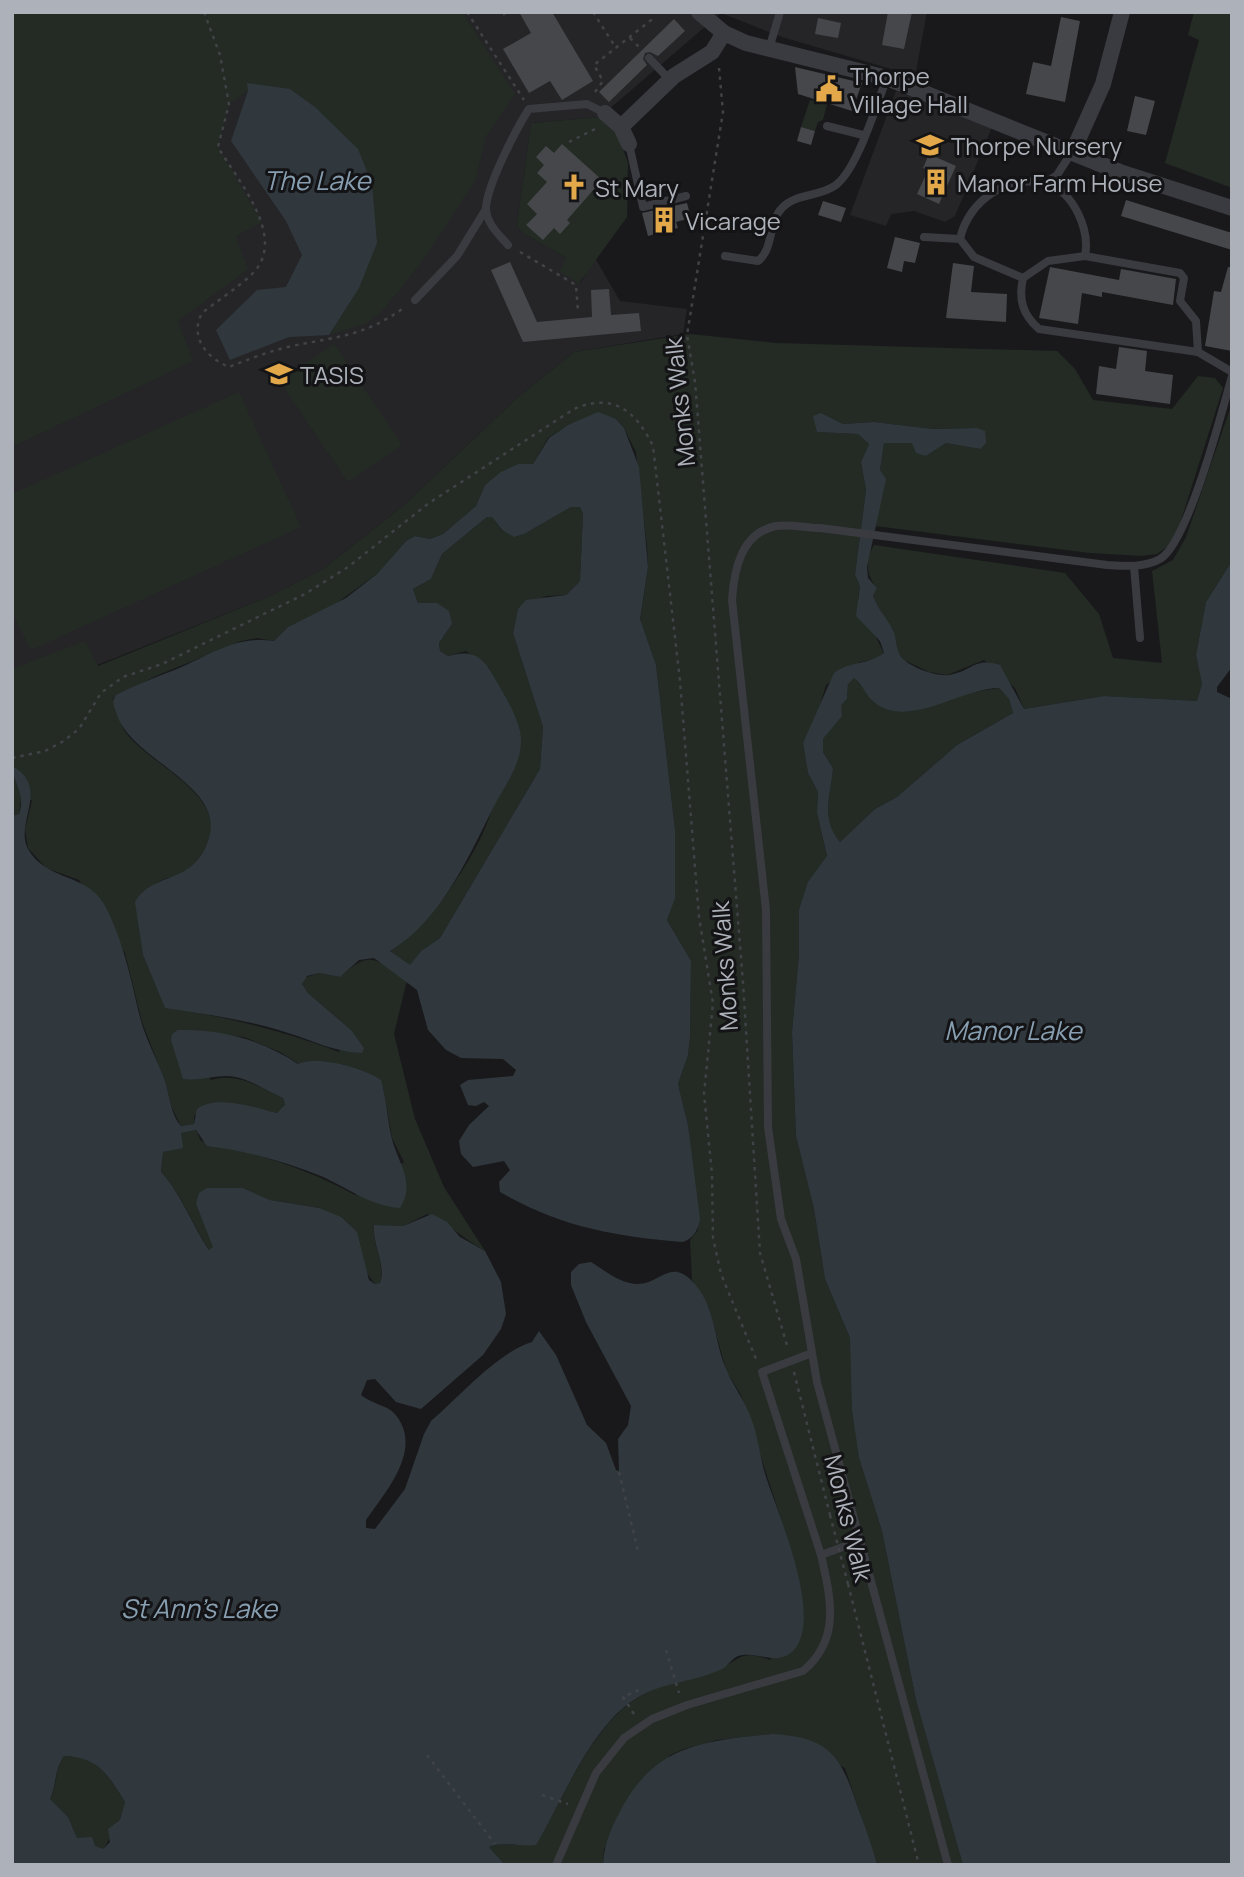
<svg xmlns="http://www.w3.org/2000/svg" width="1244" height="1877" font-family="Manrope,sans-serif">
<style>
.built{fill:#252528}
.green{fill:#232b24}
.water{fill:#30383e;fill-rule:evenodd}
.building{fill:#46474b}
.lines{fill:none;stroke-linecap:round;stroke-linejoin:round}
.path{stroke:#404246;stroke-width:2.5;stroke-dasharray:3.5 5;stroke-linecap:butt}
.lane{stroke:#3a3b40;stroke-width:8}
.street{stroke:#3a3b40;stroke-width:16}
.path-bridge{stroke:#404246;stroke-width:2.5;stroke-dasharray:3.5 5;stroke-linecap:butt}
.labels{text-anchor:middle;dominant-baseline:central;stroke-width:6;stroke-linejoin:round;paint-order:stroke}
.poi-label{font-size:24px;fill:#adb1b9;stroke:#141416;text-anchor:start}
.street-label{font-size:24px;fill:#adb1b9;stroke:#141416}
.water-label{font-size:26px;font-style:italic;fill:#879fb1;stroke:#141416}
</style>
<rect width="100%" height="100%" fill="#19191b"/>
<g class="built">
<path d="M12 12H927L915 76 782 37 721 13 600 117 531 123 517 224 520 231 566 258 580 283 595 258 620 301 687 309 683 334 574 352 518 397 403 506 323 569 268 597 12 699Z"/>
<path d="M896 91 992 127 955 216 945 222 914 211 891 214 886 226 850 215Z"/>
</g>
<g class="green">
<path d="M12 12H462L515 94 486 136 475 181 424 259 385 308 367 323 329 335 359 288 358 149 315 107 290 89 248 91 229 104 218 147 262 222 236 236 248 269 178 321 193 361 12 447Z"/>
<path d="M1194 12H1232V188L1165 163 1199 40 1188 35Z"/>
<path d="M810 100 827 104 823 120 818 122 815 131 801 127Z"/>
<path d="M600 117 618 135 628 163 627 217 579 283 560 272 566 258 520 231 517 224 531 123Z"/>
<path d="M690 334 776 343 1057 351 1075 369 1093 400 1172 409 1198 376 1215 378 1223 388 1178 530 1171 544 1157 554 1141 556 1090 553 875 526 885 479 880 470 884 443H913L926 456 946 443 980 449 977 428 933 429 874 422 843 424 821 413 817 432 858 434 869 444 861 462 866 490 855 575 860 586 858 598 884 654 877 659 860 662 826 685 817 715 803 743 808 773 818 792 817 813 827 857 799 910V954L792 1032 796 1136 814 1209 825 1279 850 1338 859 1458 882 1531 916 1700 963 1865H877L845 1768 772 1734 717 1740 684 1749 670 1755 604 1849 603 1865H505L489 1847C500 1841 522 1847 536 1844 564 1799 590 1728 636 1699 658 1685 687 1679 712 1672 738 1664 737 1647 770 1660L804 1614 787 1538 741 1395 726 1370 709 1308 692 1280 690 1240 698 1230 688 1125 678 1084 688 1055 690 1037 691 961 667 920 675 899V830L656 665 640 620 648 567 647 547 636 452 624 428 616 419 568 425 548 438 533 464H518L485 485 476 506 443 534 430 539 415 536 406 541 377 574 335 604 288 627 274 641 257 638 241 641 156 676 113 698C118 714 120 729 133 741 169 776 250 809 190 870 182 878 169 876 160 881 151 886 143 896 136 902L143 955 165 1007C225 1017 282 1030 339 1052L351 1030 308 993 302 984 304 978 319 973 340 977C371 949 375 959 407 980L394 1034 415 1119 444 1187 485 1251C464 1239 449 1223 427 1214L403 1226 374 1225C372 1245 386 1265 380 1283L375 1284 319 1208 270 1200 243 1188 196 1204 214 1247 210 1251C192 1225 183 1195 161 1173L163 1152 171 1148 181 1133 196 1130 201 1141C256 1153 306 1168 355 1195L404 1162 392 1138 383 1087 299 1064 280 1052 244 1037 178 1030 211 1080C238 1072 259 1087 283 1098L285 1106 277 1113 242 1105 194 1116V1124L181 1126 171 1106 166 1084 142 1022 125 953 79 880 46 868 28 848 25 829 32 801 22 793 19 814 12 816V669L85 641 98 666 268 597 323 569 403 506 518 397 574 352Z"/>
<path d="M334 344 402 445 348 482 280 381Z"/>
<path d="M239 392 301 527 31 650 12 612V494Z"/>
<path d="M1232 403V561L1206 602 1196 655 1202 684 1197 701 1104 696 1024 709 1015 688 984 660 947 675 929 672 904 660 898 653 893 629 879 613 873 596 877 588C866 575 865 560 874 545L1065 573 1099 614 1113 658 1162 663 1152 571 1173 560 1186 537Z"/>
<path d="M571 507H580L583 514 580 581 566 595 546 596 518 609 513 633 543 727 540 769 440 938 421 951 410 966 390 951C425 931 466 870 483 833 498 798 506 760 517 723L489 668 466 651 448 656 440 651 439 643 452 624 437 603H418L413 589 431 579 442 554 487 517H492L502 531 526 533Z"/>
<path d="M854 677 874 702 936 705 961 694 999 688 1009 699 1013 713 957 745 897 797 875 809 840 842C820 818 831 795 833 768L823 752V739L841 716 840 705 847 699 848 683Z"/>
<path d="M64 1756C101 1758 106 1774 125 1802L120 1821 103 1850 77 1838 68 1817 50 1799C58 1784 54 1770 64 1756Z"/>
</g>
<g class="water">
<path d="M247 83 290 89 315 107 358 149 372 184 377 243 359 288 329 335 289 337 230 360 216 330 257 290 286 287 302 255 286 221 231 141 248 91Z"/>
<path d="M598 412 616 419 624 428 639 467 648 567 640 619 656 665 675 830V899L667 920 691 961 690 1037 688 1055 678 1084 688 1125 700 1219C698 1230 694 1238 683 1242 613 1236 561 1227 500 1192L499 1182 510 1170 504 1161 473 1167 461 1154 459 1141 469 1125 489 1106 484 1102 476 1106 468 1105 460 1085 468 1080 513 1076 516 1070 503 1059 461 1058 446 1050 428 1030 417 990 374 958 359 960 340 977 319 973 307 976 302 984 308 993 351 1030 364 1048 362 1053C334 1052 314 1041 288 1033 248 1020 206 1014 165 1008L143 955 135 902C154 870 195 886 209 838 225 785 133 761 117 715 114 706 111 702 116 695 136 685 156 677 177 669 210 655 237 635 274 641L288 627 346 598 377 574 406 541 415 536 430 539 443 534 476 506 485 485 501 472 518 464H533L549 438 568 425ZM571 507H580L583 514 580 581 566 595 526 600 518 609 513 633 543 727 540 769 440 938 421 951 410 965 390 951C440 921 467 860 492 810 503 788 521 766 521 741 521 720 504 695 494 677 483 656 472 649 448 656L440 651 439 643 452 624 449 611 437 603H418L413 589 431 579 442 554 487 517H492L502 530 514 537 526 533Z"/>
<path d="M821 413 843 424 874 422 933 429 977 428 985 431 986 443 980 449 946 443 926 456 916 453 912 443H884L880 470 886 479 867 567 868 578 877 588 873 596C878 609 885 616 892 628 897 636 895 647 900 655 906 666 936 677 949 675 974 671 973 657 1000 665L1024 709 1104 696 1197 701 1202 684 1196 655 1206 602 1232 561V667L1217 687V692L1232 699V1865H963L916 1700 882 1531 859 1458 852 1409 850 1338 825 1279 814 1209 796 1136 792 1032 799 954V910L808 882 827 856 817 813 818 792 808 773 803 743 834 673C849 661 869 665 884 653L880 641 856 616 860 586 855 575 866 490 861 462 869 444 858 434 817 432 813 416ZM854 678C863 685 866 696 874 702 908 730 961 688 999 688L1009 699 1013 713 957 745 897 797 875 809 840 842C820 818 831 795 833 768L823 752V739L842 716 841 705 847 699 848 684Z"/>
<path d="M12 766C51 787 14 823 28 849 46 881 86 873 104 904 124 941 131 981 141 1021 147 1042 158 1061 165 1081 170 1096 170 1114 181 1126L194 1124 197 1109C218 1094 255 1108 277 1113L285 1105 283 1098C266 1091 246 1076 227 1076 212 1076 199 1081 183 1079L171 1040 172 1034 178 1030C222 1029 262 1040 298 1064 316 1055 364 1068 381 1080 386 1097 387 1116 391 1135 396 1161 417 1181 400 1208 370 1206 348 1188 321 1176 284 1161 247 1151 207 1146L196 1130 181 1133 183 1148 163 1152 161 1172C182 1195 192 1225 209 1250L213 1247 196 1204 199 1193 207 1188H243L270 1200 319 1208 341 1217 357 1232 369 1280 375 1284 380 1283C387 1267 372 1244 374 1225L403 1226 432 1214 447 1222 460 1237 485 1251 501 1282 506 1314 501 1329 483 1355 421 1409 396 1402 375 1379 367 1380 361 1395C372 1404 386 1405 394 1413 425 1448 386 1491 366 1520V1528L375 1529 405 1489 424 1434 431 1421C459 1397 498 1352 532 1342L539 1331 556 1355 587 1425 606 1443 616 1470 619 1471 618 1439 628 1425 631 1406 586 1322 571 1285V1272L579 1264 591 1262C604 1270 620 1284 638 1284 658 1284 670 1260 690 1279 717 1304 713 1341 727 1371 734 1387 745 1401 751 1418 758 1436 760 1456 765 1474 777 1512 825 1618 793 1651 776 1667 757 1650 738 1656 731 1659 728 1666 722 1669 695 1682 663 1682 637 1698 591 1725 563 1800 536 1845 522 1847 500 1841 489 1847L505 1865H12V816L19 814C26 794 14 785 12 766ZM64 1756C100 1758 107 1774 125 1802L120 1820 108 1829 110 1842 103 1849 95 1846 92 1837 77 1838 68 1817 50 1799C57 1784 54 1770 64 1756Z"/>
<path d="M772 1734C830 1737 841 1756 858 1808 865 1827 872 1845 877 1865H603C604 1842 613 1824 624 1804 659 1743 708 1741 772 1734Z"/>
</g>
<g class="building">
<path d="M519 12H552L593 81 562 100 550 81 529 93 503 49 531 33Z"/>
<path d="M888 12H912L904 49 882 45Z"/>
<path d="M1061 17 1080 21 1065 102 1026 94 1033 62 1051 66Z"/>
<path d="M818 18 841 23 838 38 815 34Z"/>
<path d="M674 19 685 31 658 56 650 52 645 53 643 59 647 65 609 102 599 92Z"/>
<path d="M795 67 862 83 852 111 798 94Z"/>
<path d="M1135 96 1155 101 1146 135 1127 131Z"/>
<path d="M801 127 815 131 811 145 797 141Z"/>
<path d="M562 144 602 180 567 220 570 223 560 234 554 228 543 240 526 225 537 214 527 204 547 182 537 173 544 165 536 157 546 146 554 153Z"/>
<path d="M929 154 956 166 939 204 917 194 928 170 923 168Z"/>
<path d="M1126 200 1232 233V250L1121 216Z"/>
<path d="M823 201 846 208 841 222 818 215Z"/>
<path d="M687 203 691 218 676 222 678 228 648 236 642 213Z"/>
<path d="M895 237 920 243 915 263 904 261 902 272 887 268Z"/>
<path d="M510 262 537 322 592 317 591 290 609 289 611 315 639 313 641 331 523 342 491 270Z"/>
<path d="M953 263 974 266 971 292 1007 294 1006 322 946 318Z"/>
<path d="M1050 267 1119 280 1121 269 1176 279 1173 305 1102 292V297L1082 293 1078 324 1039 318Z"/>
<path d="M1228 267H1232V351L1205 346 1214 291 1221 292Z"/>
<path d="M1119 347 1147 351 1145 371 1173 375 1170 404 1096 394 1099 366 1116 369Z"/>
</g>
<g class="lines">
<g class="path">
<path d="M204 12 220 55 229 104 218 147C237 180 288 237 253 273 238 288 218 300 202 313 189 337 207 358 229 367 249 359 270 351 292 346 339 336 363 337 405 307"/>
<path d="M467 12 524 100"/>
<path d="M503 12 507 19"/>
<path d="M593 12 616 48"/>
<path d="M630 38 640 48"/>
<path d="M719 68 723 112 687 335 695 382 743 983 760 1253 788 1349"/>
<path d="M595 92 603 81 594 65 655 17"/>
<path d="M569 142 597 128"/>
<path d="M520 252 576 285 578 312"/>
<path d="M12 758 45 751 62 742 79 729 101 693 123 677 162 664 305 594 348 567 429 503 574 409C613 392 636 411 653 446L680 681 699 917 713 1003 704 1094 712 1174 713 1238 721 1274 756 1359"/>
<path d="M794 1372 830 1515"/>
<path d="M619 1472 638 1551"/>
<path d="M848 1584 919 1865"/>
<path d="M666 1650 679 1693"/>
<path d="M634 1714 623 1697 639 1690"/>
<path d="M427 1755 495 1844"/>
<path d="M542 1795 568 1804"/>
</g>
<g class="lane">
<path d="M769 49 780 12"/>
<path d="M649 58 670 80"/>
<path d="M827 126 863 135"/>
<path d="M629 144 643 207 686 196"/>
<path d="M1045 183 1057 175 1072 152"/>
<path d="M924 237 960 239 974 257 1023 278C1018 300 1023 315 1039 329L1198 352 1232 372"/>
<path d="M960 239C968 201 1008 173 1047 184 1074 192 1090 230 1085 256L1180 273 1184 278 1180 301 1196 321 1198 352"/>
<path d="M508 245C499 235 486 223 486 208 487 185 516 129 529 109L587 104 605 113"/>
<path d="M725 256 758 261C774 249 768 222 782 208 796 193 820 197 836 185 858 168 876 105 887 78"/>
<path d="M1023 278 1048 261 1085 256"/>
<path d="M415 300 457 256 486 209"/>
<path d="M1134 566 1140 638"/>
<path d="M821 1555 851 1544"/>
<path d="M556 1865 596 1773 624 1738 652 1719 687 1705 803 1671C841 1639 831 1599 821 1555L762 1372 812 1353"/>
<path d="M948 1865 817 1382 796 1259 781 1219 768 1127 766 910 732 600C734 570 741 533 776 526 789 524 807 528 820 528L1107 565C1124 566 1144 568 1160 559 1188 543 1222 411 1232 376"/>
</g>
<g class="street">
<path d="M699 12 724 33 746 43 887 78 1120 172 1232 208"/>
<path d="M605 113 621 127 629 144"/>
<path d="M621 127 674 76 712 52 724 33"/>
<path d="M1073 151 1103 84 1122 12"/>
</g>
<path class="path-bridge" d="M830 1515 848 1584"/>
</g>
<defs>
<g id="civic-bare" transform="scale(2.1)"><path d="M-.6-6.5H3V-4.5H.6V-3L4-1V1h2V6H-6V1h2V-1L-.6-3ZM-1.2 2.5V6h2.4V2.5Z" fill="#e2a84a" stroke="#141416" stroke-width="2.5" paint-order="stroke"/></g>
<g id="school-bare" transform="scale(2.1)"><path d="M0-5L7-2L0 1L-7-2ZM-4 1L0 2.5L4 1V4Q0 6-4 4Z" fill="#e2a84a" stroke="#141416" stroke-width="2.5" paint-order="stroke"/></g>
<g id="building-bare" transform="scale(2.1)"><path d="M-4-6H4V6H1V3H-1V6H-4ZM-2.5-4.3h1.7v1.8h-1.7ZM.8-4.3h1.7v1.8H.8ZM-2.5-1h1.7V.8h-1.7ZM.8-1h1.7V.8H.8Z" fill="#e2a84a" stroke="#141416" stroke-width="2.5" paint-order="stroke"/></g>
<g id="church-bare" transform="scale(2.1)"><path d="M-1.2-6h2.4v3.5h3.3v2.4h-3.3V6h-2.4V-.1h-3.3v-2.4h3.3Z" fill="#e2a84a" stroke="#141416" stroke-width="2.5" paint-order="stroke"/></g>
</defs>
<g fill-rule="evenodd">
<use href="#civic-bare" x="829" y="89"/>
<use href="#school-bare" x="930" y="145"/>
<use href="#building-bare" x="936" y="182"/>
<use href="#church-bare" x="574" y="187"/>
<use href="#building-bare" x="664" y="220"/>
<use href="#school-bare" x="279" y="374"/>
</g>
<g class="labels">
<g class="poi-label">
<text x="850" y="75">Thorpe<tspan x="850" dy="28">Village Hall</tspan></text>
<text x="951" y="145">Thorpe Nursery</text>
<text x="957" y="182">Manor Farm House</text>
<text x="595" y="187">St Mary</text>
<text x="685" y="220">Vicarage</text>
<text x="300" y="374">TASIS</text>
</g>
<g class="street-label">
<text transform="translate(679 402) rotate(-96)">Monks Walk</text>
<text transform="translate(724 966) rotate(-94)">Monks Walk</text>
<text transform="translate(849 1518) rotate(76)">Monks Walk</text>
</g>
<g class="water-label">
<text x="317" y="180">The Lake</text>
<text x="1013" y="1030">Manor Lake</text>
<text x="199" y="1608">St Ann's Lake</text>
</g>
</g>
<rect width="1244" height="1877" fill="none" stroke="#adb1b9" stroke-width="28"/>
</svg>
